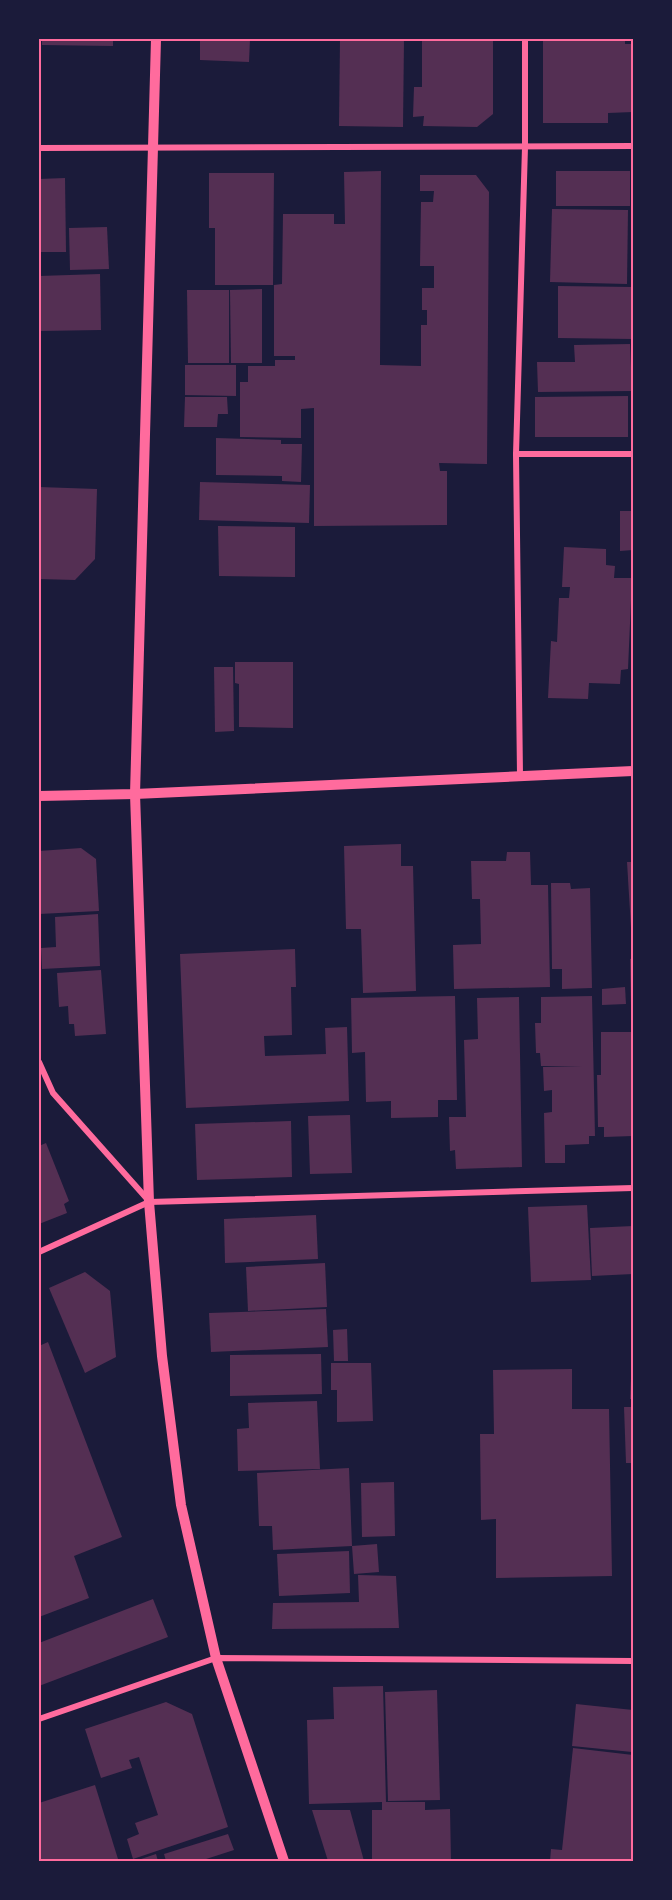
<svg xmlns="http://www.w3.org/2000/svg" width="672" height="1900" font-family="'Titillium Web',sans-serif">
<style>
.building{fill:#542f53}
.lines{fill:none;stroke-linecap:round;stroke-linejoin:round}
.minor{stroke:#ff6b9d;stroke-width:6}
.tertiary{stroke:#ff6b9d;stroke-width:10}
.neatline{fill:none;stroke:#ff6b9d;stroke-width:2}
</style>
<rect width="100%" height="100%" fill="#1b1b3a"/>
<g class="building">
<path d="M42 39H113V46L42 45Z"/>
<path d="M200 39H250L249 62 200 60Z"/>
<path d="M340 39H404L403 127 339 126Z"/>
<path d="M422 39H493V114L477 127 423 126 424 116 413 117 414 87H422Z"/>
<path d="M543 39H625V44H633V112L608 113V123H543Z"/>
<path d="M381 171 380 365 421 366V325H427V310H422V288H434V266H420L421 202H433L434 191H420V175H476L489 192 487 464 439 463 440 471H447V525L314 526V408L301 409V438L240 437V382H248V366H275V360H295V356H274V285L282 284 283 214H334V224H345L344 172Z"/>
<rect x="556" y="171" width="74" height="35"/>
<path d="M209 173H274L273 285H215V228H209Z"/>
<path d="M65 178 66 252H39V179Z"/>
<path d="M552 209 628 210 627 284 550 282Z"/>
<path d="M107 227 109 269 70 270 69 228Z"/>
<path d="M100 274 101 330 39 331V276Z"/>
<path d="M558 286 633 287 632 339 558 338Z"/>
<path d="M262 289V363H231L230 290Z"/>
<path d="M187 290H229V363H188Z"/>
<path d="M630 344 632 391 538 392 537 362H575L574 345Z"/>
<path d="M185 365H236V396L185 395Z"/>
<path d="M628 396V437H535V397Z"/>
<path d="M185 397H227L228 414H218L217 427H184Z"/>
<path d="M216 438 281 440V444H302L301 482 282 481V476L216 475Z"/>
<path d="M200 482 310 485 309 523 199 520Z"/>
<path d="M39 487 97 489 95 559 75 580 39 579Z"/>
<path d="M620 511H633V550L620 551Z"/>
<path d="M218 526 295 527V577L219 576Z"/>
<path d="M564 547 606 549V565L615 566 614 578H632L628 669 621 670 620 684 589 683 588 699 548 698 551 641 557 642 559 598H569L570 587H562Z"/>
<path d="M235 662H293V728L239 727V684L235 683Z"/>
<path d="M214 667H233L234 731 215 732Z"/>
<path d="M401 844V866H413L416 991 363 993 361 929H346L344 846Z"/>
<path d="M81 848 96 859 99 911 39 914V851Z"/>
<path d="M507 852H530L531 885H548L550 987 454 989 453 945 481 944 480 899H472L471 861H506Z"/>
<path d="M627 862H633V928H631Z"/>
<path d="M551 883H570L571 889 590 888 592 988 562 989V969H552Z"/>
<path d="M98 914 100 966 42 969 41 948 56 947 55 917Z"/>
<path d="M295 949 296 987H291L292 1035 264 1036 265 1056 326 1054 325 1028 347 1027 349 1101 186 1108 180 954Z"/>
<path d="M633 958V1006H631L630 959Z"/>
<path d="M101 970 106 1034 75 1036 74 1024H69L68 1006 59 1007 57 973Z"/>
<path d="M625 987 626 1004 602 1005V989Z"/>
<path d="M455 996 457 1100H438V1117L391 1118V1101L366 1102 365 1052 352 1053 351 998Z"/>
<path d="M592 996 595 1136H589V1144L565 1145V1163H545L544 1113 552 1112V1090L544 1091 543 1067 582 1066H541L540 1053H536L535 1023H541V997Z"/>
<path d="M519 997 522 1167 456 1169 455 1150 450 1151 449 1117H466L464 1040 478 1039 477 998Z"/>
<path d="M601 1032H633V1136L604 1137V1127H598L597 1075H601Z"/>
<path d="M350 1115 352 1173 310 1174 308 1116Z"/>
<path d="M291 1121 292 1177 197 1180 195 1124Z"/>
<path d="M46 1143 69 1201 64 1204 67 1213 39 1224V1146Z"/>
<path d="M587 1205 591 1280 531 1282 528 1207Z"/>
<path d="M316 1215 318 1259 225 1263 224 1219Z"/>
<path d="M633 1226V1274L592 1276 590 1228Z"/>
<path d="M325 1263 327 1307 248 1311 246 1267Z"/>
<path d="M85 1272 110 1291 116 1357 85 1373 49 1288Z"/>
<path d="M326 1309 328 1347 211 1352 209 1313Z"/>
<path d="M347 1329 348 1361H334L333 1330Z"/>
<path d="M48 1342 122 1537 74 1556 89 1598 39 1617V1346Z"/>
<path d="M321 1354 322 1394 230 1396V1355Z"/>
<path d="M331 1363H371L373 1421 337 1422V1390H331Z"/>
<path d="M572 1369V1409H609L612 1576 496 1578V1519L481 1520 480 1434H494L493 1370Z"/>
<path d="M631 1378H633V1399H630Z"/>
<path d="M317 1401 320 1469 238 1471 237 1429 249 1428 248 1403Z"/>
<path d="M624 1407H633V1463H626Z"/>
<path d="M349 1468 352 1546 377 1544 379 1572 354 1574 352 1546 273 1550 272 1526H259L257 1473Z"/>
<path d="M394 1482 395 1536 362 1537 361 1483Z"/>
<path d="M349 1551 350 1593 279 1596 277 1554Z"/>
<path d="M358 1575 396 1576 399 1628 272 1629 273 1603 359 1602Z"/>
<path d="M153 1599 168 1637 39 1686V1643Z"/>
<path d="M383 1686 386 1802H425V1810L450 1809 451 1861H372V1810H382V1802L309 1804 307 1720 334 1719 333 1687Z"/>
<path d="M437 1690 440 1800 388 1801 385 1692Z"/>
<path d="M166 1702 192 1714 228 1827 133 1859 127 1839 139 1834 135 1823 158 1815 139 1757 129 1760 132 1768 101 1778 85 1729Z"/>
<path d="M576 1704 633 1710 632 1752 572 1746Z"/>
<path d="M573 1748 633 1755V1861H550L551 1849 562 1850Z"/>
<path d="M95 1785 118 1859 39 1861V1803Z"/>
<path d="M312 1810H350L364 1861H328Z"/>
<path d="M228 1834 234 1850 200 1861H166L164 1854Z"/>
<path d="M156 1854 158 1861H135Z"/>
</g>
<g class="lines">
<g class="minor">
<path d="M39 148 633 146"/>
<path d="M516 454H633"/>
<path d="M520 775 516 454 525 147V39"/>
<path d="M39 1062 53 1093 149 1201"/>
<path d="M39 1252 149 1202 633 1188"/>
<path d="M39 1719 216 1658 633 1661"/>
</g>
<g class="tertiary">
<path d="M156 39 135 794 149 1202 162 1356 181 1505 216 1658 284 1861"/>
<path d="M39 796 135 794 633 771"/>
</g>
</g>
<rect width="672" height="1900" fill="none" stroke="#1b1b3a" stroke-width="81"/>
<rect x="40" y="40" width="592" height="1820" class="neatline"/>
</svg>
